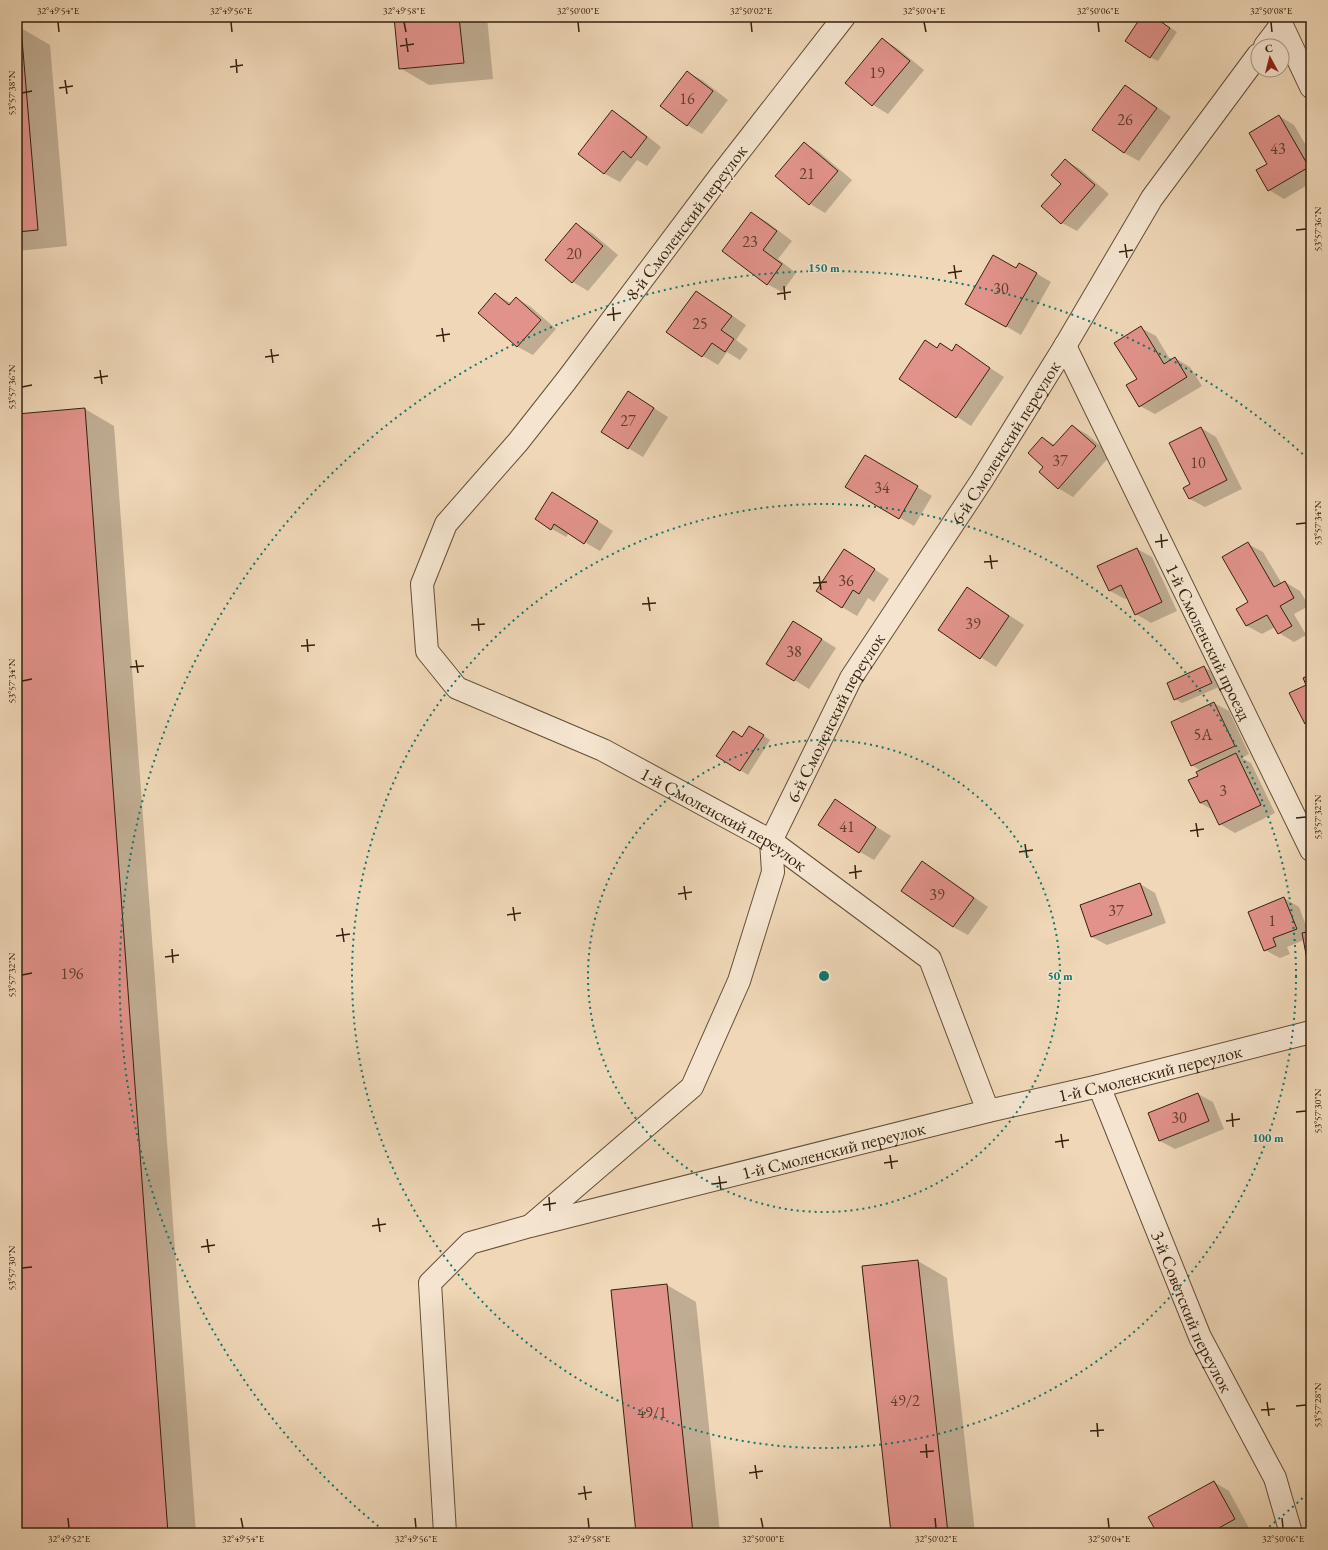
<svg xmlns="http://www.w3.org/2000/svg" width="1328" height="1550" font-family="'EB Garamond',serif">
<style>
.shadow{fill:#0003}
.building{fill:#e1928a;stroke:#35210e}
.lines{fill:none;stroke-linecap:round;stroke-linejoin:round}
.minor-casing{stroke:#644e38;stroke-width:24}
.minor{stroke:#f5e5d0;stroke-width:22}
.ticks{fill:none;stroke:#35210e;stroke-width:1.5}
.ring{fill:none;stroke:#0f766e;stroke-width:2;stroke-dasharray:2 4}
.labels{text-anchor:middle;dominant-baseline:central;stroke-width:3;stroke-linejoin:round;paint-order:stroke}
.number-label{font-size:16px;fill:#603d2d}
.street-label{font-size:18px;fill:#35210e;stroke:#f5e5d0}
.centre{fill:#0f766e;stroke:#f5e5d0;stroke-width:2}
.ring-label{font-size:12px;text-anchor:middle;font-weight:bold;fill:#0f766e;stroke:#f5e5d0;stroke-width:3;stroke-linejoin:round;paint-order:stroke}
.neatline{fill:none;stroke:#35210e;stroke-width:1.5}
.ticks-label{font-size:10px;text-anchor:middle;fill:#35210e}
</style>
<rect width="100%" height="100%" fill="#efd7b7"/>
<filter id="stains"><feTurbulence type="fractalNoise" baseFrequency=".005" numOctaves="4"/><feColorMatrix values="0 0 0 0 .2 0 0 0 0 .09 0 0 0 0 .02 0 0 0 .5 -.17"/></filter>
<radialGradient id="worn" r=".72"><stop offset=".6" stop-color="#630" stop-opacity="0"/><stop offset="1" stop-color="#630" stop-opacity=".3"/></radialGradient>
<g class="shadow">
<path d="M395 17H487L493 79 429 85 400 68Z"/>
<path d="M1143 17H1154L1177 32 1158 61 1150 57Z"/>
<path d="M21 28 50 45 67 246 17 251V29Z"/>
<path d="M882 39 897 48 924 70 888 114 873 105 846 83Z"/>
<path d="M687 72 702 80 728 100 702 134 687 125Z"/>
<path d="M1125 86 1140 95 1171 117 1139 161 1124 153 1094 130Z"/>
<path d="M612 112 627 120 661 147 647 166 637 160 620 182 605 174 579 154Z"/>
<path d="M1279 116 1294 125 1311 154V183L1284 199 1269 190 1268 164Z"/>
<path d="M804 143 819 152 852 180 825 213 810 204 777 176Z"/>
<path d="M1065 160 1080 169 1109 194 1077 231 1062 223V184Z"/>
<path d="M752 213 767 222 792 241 778 259 796 273 782 292 767 284Z"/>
<path d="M577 225 592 233 618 255 588 291 573 282 547 260Z"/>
<path d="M1020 264 1051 282 1021 335 967 303 1016 270Z"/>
<path d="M696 292 711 301 746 325 736 340 748 349 740 360 727 352 718 365 703 356 668 332Z"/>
<path d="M495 294 511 303 516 298 531 307 556 329 533 355 518 347 479 313Z"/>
<path d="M1141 328 1156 336 1171 361 1175 358 1190 367 1202 386 1155 414 1140 406 1138 380Z"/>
<path d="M940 344 953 351 956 346 1004 377 971 426 900 379 937 348Z"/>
<path d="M643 401 668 417 643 457 628 448Z"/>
<path d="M85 409 114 426 196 1533H17V415Z"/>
<path d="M1073 426 1088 435 1111 455 1073 497 1058 488 1045 467 1043 438 1055 445Z"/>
<path d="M1201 428 1216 437 1242 489 1205 507 1190 499 1184 488 1192 485Z"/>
<path d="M865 456 932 496 914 526 847 487Z"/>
<path d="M553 493 613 531 600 551 569 533 566 537 552 529Z"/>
<path d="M1248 544 1263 552 1282 584 1285 582 1300 591 1309 606 1294 614 1306 635 1294 642 1279 633 1275 627 1262 634 1247 626 1238 609 1250 603Z"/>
<path d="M1137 549 1152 557 1177 611 1151 623 1136 614 1128 598 1125 599 1110 591Z"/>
<path d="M859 559 889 579 874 602 868 598 857 616 842 607Z"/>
<path d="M967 588 1024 625 996 667 939 630Z"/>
<path d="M809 631 836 648 809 689 767 663Z"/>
<path d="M1204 667 1212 672 1219 687 1182 703 1175 699Z"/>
<path d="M1311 675V727L1305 724 1307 686Z"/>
<path d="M1214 703 1229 711 1249 754 1242 758 1251 763 1275 813 1235 833 1220 824 1213 810 1200 803 1199 776 1201 771 1192 765Z"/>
<path d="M757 731 770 740 748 775 718 756 743 738Z"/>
<path d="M836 801 891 836 874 860 860 852Z"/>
<path d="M922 863 937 871 988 907 968 935 953 927Z"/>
<path d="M1140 884 1155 893 1166 923 1107 945 1092 937 1081 906Z"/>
<path d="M1284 898 1299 907 1309 933 1311 932V965L1309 964 1304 940 1287 947 1290 954 1280 958 1265 950Z"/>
<path d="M1198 1094 1213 1102 1224 1129 1175 1149 1160 1141Z"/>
<path d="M918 1261 947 1278 975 1533H892L863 1267Z"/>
<path d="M667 1285 696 1302 720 1533H637Z"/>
<path d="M1214 1482 1229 1491 1249 1528 1240 1533H1158Z"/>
</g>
<g class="building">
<path d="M394 17H459L464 63 399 69Z"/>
<path d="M1141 17H1154L1170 28 1150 58 1125 41Z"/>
<path d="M21 27 38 230 17 232V28Z"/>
<path d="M882 38 910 61 872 106 845 83Z"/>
<path d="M687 71 713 91 687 126 660 106Z"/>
<path d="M1125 85 1157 108 1124 153 1092 130Z"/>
<path d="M612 110 647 137 631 158 623 151 604 174 578 154Z"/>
<path d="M1279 115 1309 167 1268 191 1256 170 1267 164 1249 133Z"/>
<path d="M804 142 838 171 809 205 775 176Z"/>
<path d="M1065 159 1095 185 1061 224 1041 206 1061 184 1051 175Z"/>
<path d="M751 212 777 231 763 250 782 264 767 285 722 251Z"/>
<path d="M576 223 603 246 572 283 545 260Z"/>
<path d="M993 255 1016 268 1019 263 1037 273 1006 327 965 304Z"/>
<path d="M696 291 732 316 721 330 734 339 725 352 712 343 702 357 666 332Z"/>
<path d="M495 293 509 305 516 297 541 320 517 347 478 313Z"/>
<path d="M1141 326 1164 364 1175 357 1187 377 1139 407 1126 385 1137 379 1114 343Z"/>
<path d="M925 340 937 348 940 343 952 351 956 344 990 368 956 418 899 379Z"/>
<path d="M628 391 654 408 628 449 601 432Z"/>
<path d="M85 408 168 1533H17V414Z"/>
<path d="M1072 425 1096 446 1058 489 1039 472 1043 467 1028 453 1042 437 1053 446Z"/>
<path d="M1201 427 1227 480 1189 499 1183 488 1190 484 1169 443Z"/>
<path d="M865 455 918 486 899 519 845 487Z"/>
<path d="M552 492 598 521 584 544 554 524 551 530 535 519Z"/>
<path d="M1248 542 1274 587 1285 581 1294 598 1280 606 1292 626 1278 634 1267 615 1246 626 1236 609 1248 602 1222 557Z"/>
<path d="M1137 548 1162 602 1135 615 1121 585 1109 591 1097 566Z"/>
<path d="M844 549 875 569 859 594 853 590 842 608 816 591Z"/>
<path d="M967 587 1009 616 980 659 938 630Z"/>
<path d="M793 621 822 639 794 681 766 664Z"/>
<path d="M1204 666 1212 683 1174 700 1167 683Z"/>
<path d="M1311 674V721L1305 724 1289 693 1306 685 1303 678Z"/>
<path d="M1214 702 1235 746 1191 766 1171 722Z"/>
<path d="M749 726 764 735 740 771 716 756 733 731 742 737Z"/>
<path d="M1236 753 1261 805 1219 825 1207 800 1200 803 1188 780 1198 776 1196 772Z"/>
<path d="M835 799 876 827 859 853 818 825Z"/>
<path d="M922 861 974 898 953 927 901 891Z"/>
<path d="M1140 883 1152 915 1091 937 1080 905Z"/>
<path d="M1284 897 1297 929 1273 938 1276 946 1264 951 1248 912Z"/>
<path d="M1311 931V964L1308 965 1302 933Z"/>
<path d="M1198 1093 1209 1121 1159 1141 1148 1113Z"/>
<path d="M918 1260 948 1533H891L862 1266Z"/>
<path d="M667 1284 693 1533H636L611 1290Z"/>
<path d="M1214 1481 1235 1519 1210 1533H1157L1148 1517Z"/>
</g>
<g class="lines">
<g class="minor-casing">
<g id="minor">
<path id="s1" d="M844 17 720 176 566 381 518 442 446 524 422 584 427 651 457 688 603 750 771 841 930 959 988 1111"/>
<path d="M1278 17 1311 87"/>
<path d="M1265 46 1281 25"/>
<path id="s2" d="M1065 346 1311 850"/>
<path id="s3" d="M1099 1086 1200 1337 1275 1478 1291 1533"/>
<path id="s4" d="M530 1226 692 1087 739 981 773 872 771 841 851 678 982 480 1065 346 1152 198 1258 55"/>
<path id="s5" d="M445 1533 430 1283 470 1243 530 1226 988 1111 1099 1086 1311 1032"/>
</g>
</g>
<use href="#minor" class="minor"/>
</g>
<path class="ticks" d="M58 22 59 32M231 22 232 32M404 22 406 32M578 22 579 32M751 22 752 32M924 22 926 32M1098 22 1099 32M1271 22 1272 32M406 38 408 52M400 46 414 44M236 59 237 73M230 67 243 65M65 80 67 94M59 88 73 86M22 93 32 91M1296 230 1306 229M1125 244 1127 258M1119 252 1133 250M954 265 956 279M948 273 962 271M784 286 785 300M777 294 791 292M613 307 614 321M607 315 621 313M442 328 444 342M436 336 450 334M271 349 273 363M265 357 279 355M100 370 102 384M94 378 108 376M22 387 32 385M1296 524 1306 523M1161 534 1162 548M1155 542 1168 540M990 555 992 569M984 562 998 561M819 576 821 590M813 583 827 582M648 597 650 611M642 604 656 603M478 618 479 631M471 625 485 624M307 639 308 652M301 646 315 645M136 660 138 673M130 667 144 666M22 681 32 679M1296 818 1306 817M1196 823 1198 837M1190 831 1204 829M1025 844 1027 858M1019 852 1033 850M855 865 856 879M849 873 862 871M684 886 686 900M678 894 692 892M513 907 515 921M507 915 521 913M342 928 344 942M336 936 350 934M172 949 173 963M165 957 179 955M22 975 32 973M1296 1112 1306 1111M1232 1113 1233 1127M1226 1121 1240 1119M1061 1134 1063 1148M1055 1142 1069 1140M890 1155 892 1169M884 1163 898 1161M719 1176 721 1190M713 1184 727 1182M549 1197 550 1211M543 1205 556 1203M378 1218 380 1232M372 1226 386 1224M207 1239 209 1253M201 1247 215 1245M22 1268 32 1267M1267 1402 1269 1416M1296 1406 1306 1405M1261 1410 1275 1409M1097 1423 1098 1437M1090 1431 1104 1430M926 1444 927 1458M920 1452 934 1451M755 1465 757 1479M749 1473 763 1471M584 1486 586 1500M578 1494 592 1492M68 1518 69 1528M241 1518 243 1528M415 1518 416 1528M588 1518 589 1528M761 1518 763 1528M935 1518 936 1528M1108 1518 1109 1528M1282 1518 1283 1528"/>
<g class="ring">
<circle cx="824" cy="976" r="236"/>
<circle cx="824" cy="976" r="472"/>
<path d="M1307 1494A708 708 0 0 1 1265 1530M383 1530A708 708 0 1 1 1307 458"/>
</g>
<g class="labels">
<g class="number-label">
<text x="877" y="72">19</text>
<text x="687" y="98">16</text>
<text x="1125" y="119">26</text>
<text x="1278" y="148">43</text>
<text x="807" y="173">21</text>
<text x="750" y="241">23</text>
<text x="574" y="253">20</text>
<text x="1001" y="288">30</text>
<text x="700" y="323">25</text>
<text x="628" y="420">27</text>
<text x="1060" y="460">37</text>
<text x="1198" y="462">10</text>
<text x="882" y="487">34</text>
<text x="846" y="580">36</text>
<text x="973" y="623">39</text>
<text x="794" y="651">38</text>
<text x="1203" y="734">5А</text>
<text x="1223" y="790">3</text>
<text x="847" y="826">41</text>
<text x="937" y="894">39</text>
<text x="1116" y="910">37</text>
<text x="1272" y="920">1</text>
<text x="72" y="973">196</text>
<text x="1179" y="1117">30</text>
<text x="905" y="1400">49/2</text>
<text x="652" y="1412">49/1</text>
</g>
<g class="street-label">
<text transform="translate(686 222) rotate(-53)">8-й Смоленский переулок</text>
<text stroke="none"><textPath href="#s4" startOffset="938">6-й Смоленский переулок</textPath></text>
<text stroke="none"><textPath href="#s2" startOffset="329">1-й Смоленский проезд</textPath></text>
<text stroke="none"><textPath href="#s4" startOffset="614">6-й Смоленский переулок</textPath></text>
<text stroke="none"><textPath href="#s1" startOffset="1122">1-й Смоленский переулок</textPath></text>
<text stroke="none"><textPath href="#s5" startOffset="1008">1-й Смоленский переулок</textPath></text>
<text stroke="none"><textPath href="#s5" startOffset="682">1-й Смоленский переулок</textPath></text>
<text stroke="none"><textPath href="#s3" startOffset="244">3-й Советский переулок</textPath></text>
</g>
</g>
<circle cx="824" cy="976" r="6" class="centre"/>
<g class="ring-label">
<text x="824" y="272">150 m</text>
<text x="1060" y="980">50 m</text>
<text x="1268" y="1142">100 m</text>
</g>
<rect width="1328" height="1550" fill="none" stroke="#efd7b7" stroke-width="44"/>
<g transform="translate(1270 58) rotate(353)"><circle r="19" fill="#f5e5d0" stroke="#a89782"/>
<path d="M0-3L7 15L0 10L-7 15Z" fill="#8f2418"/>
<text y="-6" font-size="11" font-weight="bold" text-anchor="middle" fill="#35210e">С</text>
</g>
<rect x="22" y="22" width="1284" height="1506" class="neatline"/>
<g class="ticks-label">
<text x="58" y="14">32°49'54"E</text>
<text x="231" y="14">32°49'56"E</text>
<text x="404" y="14">32°49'58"E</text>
<text x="578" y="14">32°50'00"E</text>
<text x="751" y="14">32°50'02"E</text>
<text x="924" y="14">32°50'04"E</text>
<text x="1098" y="14">32°50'06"E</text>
<text x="1271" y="14">32°50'08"E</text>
<text transform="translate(11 93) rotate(-90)" y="4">53°57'38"N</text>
<text transform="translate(1317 229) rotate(-90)" y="4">53°57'36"N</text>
<text transform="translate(11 387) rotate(-90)" y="4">53°57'36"N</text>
<text transform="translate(1317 523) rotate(-90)" y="4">53°57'34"N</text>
<text transform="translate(11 681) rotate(-90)" y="4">53°57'34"N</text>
<text transform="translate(1317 817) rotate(-90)" y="4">53°57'32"N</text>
<text transform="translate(11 975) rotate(-90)" y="4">53°57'32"N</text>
<text transform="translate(1317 1111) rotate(-90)" y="4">53°57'30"N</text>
<text transform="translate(11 1268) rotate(-90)" y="4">53°57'30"N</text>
<text transform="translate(1317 1405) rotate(-90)" y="4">53°57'28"N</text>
<text x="69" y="1542">32°49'52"E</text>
<text x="243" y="1542">32°49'54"E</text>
<text x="416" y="1542">32°49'56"E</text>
<text x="589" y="1542">32°49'58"E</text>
<text x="763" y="1542">32°50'00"E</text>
<text x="936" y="1542">32°50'02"E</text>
<text x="1109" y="1542">32°50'04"E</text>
<text x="1283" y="1542">32°50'06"E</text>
</g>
<rect width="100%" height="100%" filter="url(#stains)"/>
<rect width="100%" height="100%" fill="url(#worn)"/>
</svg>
